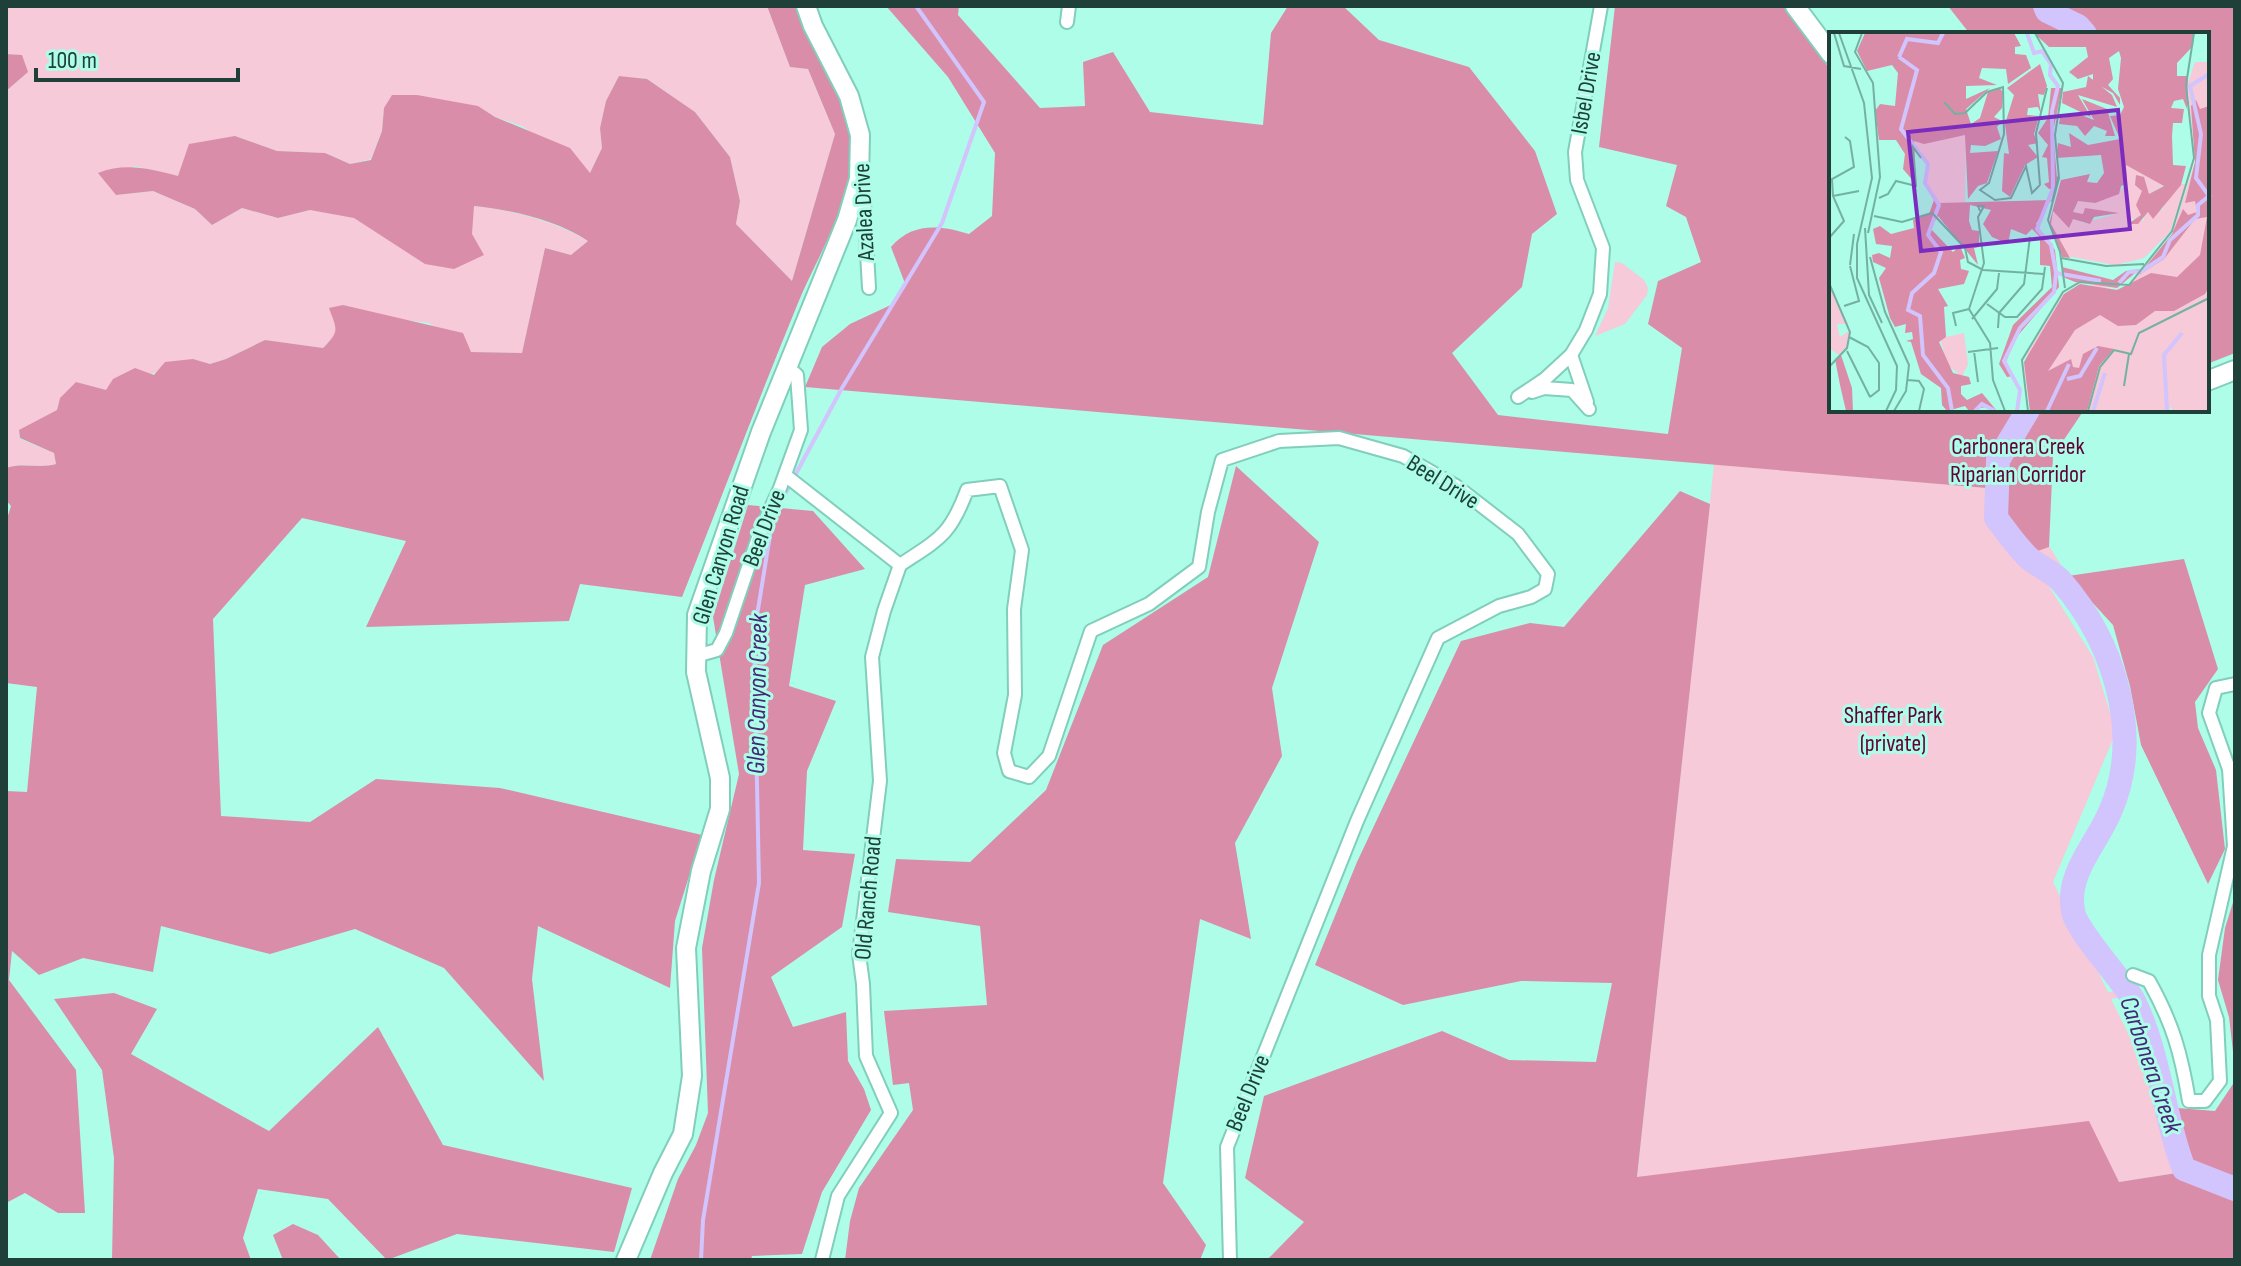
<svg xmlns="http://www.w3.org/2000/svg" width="2241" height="1266" font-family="'Sofia Sans Condensed',sans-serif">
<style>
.green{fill:#f6cad8}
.forest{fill:#da8da9}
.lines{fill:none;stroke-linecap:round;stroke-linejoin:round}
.stream{stroke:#d2c4fc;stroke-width:4}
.river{stroke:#d2c4fc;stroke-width:24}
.street-casing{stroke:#80cebb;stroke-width:16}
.secondary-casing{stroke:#80cebb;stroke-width:22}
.street{stroke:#fff;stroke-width:12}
.secondary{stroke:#fff;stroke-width:18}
.labels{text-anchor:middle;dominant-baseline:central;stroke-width:6;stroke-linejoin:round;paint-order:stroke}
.street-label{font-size:24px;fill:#1f4038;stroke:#adfde8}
.park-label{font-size:24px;fill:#600235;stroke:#adfde8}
.water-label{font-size:26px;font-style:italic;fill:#452876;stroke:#adfde8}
.inset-river{fill:none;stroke:#d2c4fc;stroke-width:4}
.inset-road{fill:none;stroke:#74b1a2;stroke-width:2}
.view{fill:#7b2cbf;fill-opacity:0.15;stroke:#7b2cbf;stroke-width:4}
.inset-edge{fill:none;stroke:#1f4038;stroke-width:4}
</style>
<rect width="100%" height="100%" fill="#adfde8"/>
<g class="green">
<path d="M6 6H767L790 67 808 69 835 134 792 281 736 224 740 201 730 157 695 112 647 79 619 76 606 101 600 128 602 148 590 173 522 126 495 117 478 106 384 108 382 131 371 159 350 164 325 153 277 151 235 136 178 176 134 166 116 195 153 191 195 209 212 225 242 208 278 218 310 210 472 234 473 206C512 210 555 221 588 241L571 255 545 248 522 353 470 352 429 323 390 318 343 305 336 335 323 348 265 340 226 359 210 364 193 359 106 390 60 398 57 410 19 431 20 439 54 453 56 464C39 469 23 462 6 468V91L22 55 6 54Z"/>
<path d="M1615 262 1622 263 1644 280 1648 288 1647 295 1625 324 1595 336 1608 308Z"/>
<path d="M1714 464 1998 489 2034 466 2030 516 2068 576 2045 580 2093 657 2116 732 2053 882 2108 992 2117 991 2121 997 2111 999 2197 1170 2119 1182 2112 1169 2102 1167 1637 1178Z"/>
</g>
<g class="forest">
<path d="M767 6H800C818 48 842 92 850 137 860 191 818 254 798 303 758 400 721 499 682 597L580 584 569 621 366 627 406 541 302 518 213 619 221 816 310 822 376 779 500 788 702 835 675 921 670 988 538 926 532 979 544 1081 444 968 355 929 270 954 161 926 153 972 83 958 39 975 12 951 9 980 76 1070 85 1213H58L25 1193 6 1203V791L27 792 37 687 6 683V522L11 506 6 500V468C23 462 39 469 56 464L54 453 20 438 19 430 57 410 60 398 76 382 106 390 113 379 135 368 154 375 165 362 193 359 210 364 226 359 265 340 323 348C340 331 337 330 329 308L343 305 463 333 471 352 522 353 545 248 571 255 588 241C556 220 512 210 474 206L472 234 484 255 454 269 425 264 354 218 310 210 278 218 242 208 212 225 195 209 153 191 116 195 98 173C126 162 150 169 178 176L189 144 235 136 277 151 325 153 350 164 371 160 382 131 384 108 392 95H417L478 106 495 117 570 148 590 173 602 148 600 128 606 101 619 76 647 79 695 112 730 157 740 201 736 224 792 281 835 134 808 69 790 67Z"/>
<path d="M886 6H959L958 15 1040 108 1085 106 1083 62 1113 52 1150 112 1263 125 1271 33 1288 6H1343L1379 40 1469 67 1535 151 1557 214 1532 234 1522 287 1452 353 1498 415 1668 434 1682 348 1648 324 1658 281 1701 262 1686 217 1666 206 1677 165 1599 147 1615 6H1786L1831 71V410H2084L2053 456 2049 547 2029 554 1997 500 1998 489 805 387 822 347 850 324 893 304 906 286 891 247C912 222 940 225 969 234L992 216 995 153 948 77Z"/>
<path d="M1948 6H2235V353L2207 364V34H1970Z"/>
<path d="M6 54 22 55 28 72 6 91Z"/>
<path d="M1236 466 1319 542 1272 688 1282 756 1235 843 1251 939 1200 919 1163 1183 1206 1245 1200 1260H845L850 1221 859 1188 913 1110 909 1083 893 1085 884 1011 987 1005 980 926 888 912 896 859 970 862 1046 790 1103 645 1208 577Z"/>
<path d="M1680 491 1710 504 1637 1177 2089 1121 2119 1182 2196 1170 2165 1107 2215 1111 2235 1081V1260H1267L1304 1222 1245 1178 1264 1096 1442 1031 1509 1060 1596 1062 1612 983 1521 981 1403 1005 1315 965 1357 862 1461 641 1530 623 1564 627Z"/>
<path d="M748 505 813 511 865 569 805 585 789 686 836 701 807 771 803 850 855 854 842 927 771 977 793 1027 846 1012 848 1061 864 1089 871 1110 822 1192 802 1254 752 1256 751 1260H650L678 1179 696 1145 708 1113 702 948 714 880 739 774 713 617Z"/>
<path d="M2184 559 2218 669 2195 702 2198 728 2216 770 2225 849 2208 884 2141 745 2130 686 2113 625 2068 576Z"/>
<path d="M2235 896V1069L2229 1017 2218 980 2225 928Z"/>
<path d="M114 993 157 1009 131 1054 269 1131 378 1027 443 1145 632 1188 614 1252 457 1234 387 1260 328 1199 258 1189 243 1238 251 1260H112L114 1158 102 1070 54 999Z"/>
<path d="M293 1224 318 1235 341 1260H283L273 1235Z"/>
</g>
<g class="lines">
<g class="stream">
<path d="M777 509 842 388 942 223 984 102 916 6"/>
<path d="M701 1260 703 1220 759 883 754 634 773 517"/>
</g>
<g class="river">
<path d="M2045 6 2047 11 2078 26 2085 34"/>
<path d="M2028 410 1998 460 1996 518C2007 532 2018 549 2031 560 2040 567 2053 572 2061 581 2114 642 2144 735 2110 812 2096 845 2066 873 2073 911 2076 931 2122 979 2134 1001 2160 1054 2163 1115 2184 1169L2235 1189"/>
</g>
<g class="street-casing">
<g id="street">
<path d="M1067 22 1069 6"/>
<path d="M863 182 869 288"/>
<path d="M1571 355 1587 402"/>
<path d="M1532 392 1544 388 1572 390 1589 409"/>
<path d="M1518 397 1545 379 1571 355 1586 330 1600 294 1603 248 1577 180 1575 152 1601 6"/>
<path d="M785 475 900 565"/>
<path d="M900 565C939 539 950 536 967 490L1000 486 1022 550 1014 609 1015 695 1004 753 1009 771 1029 777 1049 756 1091 631 1149 604 1199 567 1208 512 1222 460 1279 441 1339 438 1403 456 1456 486 1518 534 1548 574 1545 589 1531 597 1499 606 1438 638 1357 821 1227 1147 1230 1260"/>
<path d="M696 656 717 650 726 633 760 532 780 488 801 430 797 375 787 367"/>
<path d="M2133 975 2149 981C2173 1024 2181 1053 2189 1101H2205L2220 1081 2217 1020 2209 996V955L2234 846 2229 769 2209 713 2216 688 2235 684"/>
<path d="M822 1260 838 1196 891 1113 866 1056 863 984 859 954 880 781 872 657 884 611 900 565"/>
</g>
</g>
<g class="secondary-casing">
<g id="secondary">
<path d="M1795 6 1831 54"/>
<path d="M2207 381 2235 370"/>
<path d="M626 1260 663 1173 683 1134 692 1076 686 948 701 871 720 809V778L696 672 697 615 761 432 847 220 859 179 860 135 849 96 813 26 806 6"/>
</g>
</g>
<use href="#street" class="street"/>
<use href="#secondary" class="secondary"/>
</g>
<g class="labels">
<g class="street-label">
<text transform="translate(1586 93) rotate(-80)">Isbel Drive</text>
<text transform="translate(864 212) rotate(-93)">Azalea Drive</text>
<text transform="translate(1443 482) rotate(32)">Beel Drive</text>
<text transform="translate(764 528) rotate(-69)">Beel Drive</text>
<text transform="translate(721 555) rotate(-73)">Glen Canyon Road</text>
<text transform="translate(868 898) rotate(-85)">Old Ranch Road</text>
<text transform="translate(1248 1093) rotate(-68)">Beel Drive</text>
</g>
<g class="park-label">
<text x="2018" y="446">Carbonera Creek<tspan x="2018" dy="28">Riparian Corridor</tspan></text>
<text x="1893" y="715">Shaffer Park<tspan x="1893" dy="28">(private)</tspan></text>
</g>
<g class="water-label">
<text transform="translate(758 694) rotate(-89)">Glen Canyon Creek</text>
<text transform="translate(2150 1065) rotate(71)">Carbonera Creek</text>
</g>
</g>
<g transform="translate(1829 32)">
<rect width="380" height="380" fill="#adfde8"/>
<path d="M366 30H380V379H344L341 374V379H201L195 336 199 320 234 263 268 252 285 258 299 255 343 202 367 127 358 54ZM137 103 136 170 106 173 96 149 101 134 84 109ZM297 133 335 153 320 162 316 149 306 145 313 159 311 186 300 188 304 191 315 188 316 181 333 178 347 152H357L341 200 315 226 304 229 286 233 237 224 222 192 224 178 255 191 287 182 256 176 255 182 244 180 249 169 266 171 295 156ZM0 251 19 292H8L11 305 21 298 19 314 10 323 0 316ZM115 288 117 305 135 301 139 332 133 345 118 332 111 306 90 310Z" fill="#f6cad8"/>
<path d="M36 1H185L192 14 186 15V22L197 23 202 36 179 52 177 37 153 36 150 46 168 53 137 54V67L161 56 137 77 142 92 151 86 159 60 171 56 174 61 173 76 165 85 173 89 168 95 172 107 156 114 142 113 141 121 169 119 158 151 149 154 139 167 136 103 95 112 85 109 86 151 74 137 76 122 67 108H50L46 79 51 72 66 74 69 41 63 33 38 39 28 19ZM205 1H365L364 14 348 31V44H359L358 77 354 67 345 69 342 76 355 77 353 91H344L343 104 344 133 357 134 352 153 324 187 319 180 309 192H299L312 183 307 173 313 159 306 153 307 143 315 145 320 162 335 154 297 133 298 152 292 154 290 162 266 171 249 169 244 180 254 182 256 176 290 181 265 185 261 192 244 187 240 196 224 179 222 192 241 226 233 225 220 192 232 148 261 142 258 150 268 151 275 141 272 123 227 126 229 111 242 115 240 101 259 113 291 107 281 84 291 83 295 75 289 57 292 26 290 19 280 26 284 47 279 53 291 66V73L284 61 264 50V42L249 47 240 40 259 25 257 15H220ZM211 32 218 54 215 63 209 62 212 82 209 75 199 76 198 83 210 84 205 102 209 111 199 113 209 125 196 133 181 165 173 159 175 121 180 122 176 92 185 63 178 56ZM259 44 283 63 288 75 249 63 262 85 233 71 234 60 257 55ZM222 56H233L224 100 228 146 226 157H220L215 152 220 150 218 126 213 125 219 113 209 101 219 86ZM253 67 278 77 286 104H276L278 99 265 94 256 104 248 94 230 92 231 86 252 83 265 88ZM367 68 371 77 380 74V255L376 262 345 279H326L307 293 289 294 271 283 246 298 219 339 242 327 244 335 250 336 254 322 269 314 285 317 270 334 258 379H201L195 330 235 262 251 252 288 258 322 241 348 245 371 223 378 185 366 187 335 227 310 243 343 202 354 177 359 183 368 180 366 169 356 171 366 130 362 74ZM106 165 110 171 222 168 207 192 226 218 230 255 186 307 177 330 185 344 178 345 170 332 184 293 223 255 221 234 211 233V205L203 197 197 203 182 197 179 212 163 205 154 192 162 178 141 173 140 189 143 198 150 199V215L145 216 149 233 109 184 101 196 124 220 131 214 136 226 131 228 132 237 140 239 135 252 109 257 119 274 115 275 117 305 110 310 124 341 140 345 142 352 132 354V362L138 368 153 361 168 379 156 375 140 379 136 374 118 379 113 373 112 356 92 342 82 310 77 309 84 307 83 300 76 301 77 292 66 295 61 286 50 246 57 236 44 230 43 223 50 221 61 226 63 214 47 212 44 197 51 194 62 202 85 196 84 188 100 182ZM233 235 284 248 297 239 311 237 288 256 246 250 234 245ZM12 323 23 356 24 379H17L11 353 6 327Z" fill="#da8da9"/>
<path class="inset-river" d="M198 1 205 21 213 19 222 32 221 43 229 54 223 79 224 156 208 197 222 213 227 241 272 249M70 25 78 7 109 11 114 1M70 25 88 38 72 97 99 132 96 151 110 173 99 203 112 220 105 241 83 261 79 278 91 284 94 323 119 356 123 379M290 251 300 240 313 239 334 225 341 208 369 183V173L380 164 367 146 372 102 361 54 380 42M238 347 251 344 268 316M146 379 153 372 166 379M188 379 191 358 175 329 191 296 225 260 227 241M218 379 240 332M264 379 276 341M338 379 335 323 353 301"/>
<path class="inset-road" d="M5 1 15 34 32 37M10 1 35 71 43 146 28 212V246L68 334 67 358 57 379M33 1 26 20 44 51 51 145 39 201M206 1 234 51 226 103 230 146 219 188 231 220 236 256M115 70 126 82 136 81 158 60 174 55 175 102 160 151 151 158 166 168 182 166 197 134 203 161 211 153M211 153 207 101 218 56M4 164 30 159M50 166 59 162 67 149 87 154 84 115 92 126M223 170 230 142M151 179 149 174H155L149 185 155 231 140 277 161 311 164 348 176 379M45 184 73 190 103 181 136 216 139 230 154 238 215 242M36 196 40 263 53 291M41 225 56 280 80 333 77 359 65 379M232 226 277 234 315 232M21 233 25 202M0 237V206L15 189 4 164 3 147 25 135 21 109 16 105M0 251 21 300 18 316 0 335M158 272 176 285H188L213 257 216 235M15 274 30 269 21 234M143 287 168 257 170 241M127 294 124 281 140 277M169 296 170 281 195 252 201 205M20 305 39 315 50 331V358L41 365M18 319 41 365M145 319 149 350M139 320 169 316M79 348 90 349 95 357 90 379M295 354 300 322M199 379 193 328 234 260 251 250 300 253 343 199 365 126 357 53 365 1M259 379 271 335 285 318 302 322 310 301 380 266"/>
<path class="view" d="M289 78 301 197 92 219 79 100Z"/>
<rect width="380" height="380" class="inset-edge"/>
</g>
<rect width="2241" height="1266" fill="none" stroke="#1f4038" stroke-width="16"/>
<path d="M36 68v12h202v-12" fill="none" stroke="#1f4038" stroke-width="4"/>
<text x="48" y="68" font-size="24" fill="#1f4038" stroke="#adfde8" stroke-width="6" paint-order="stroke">100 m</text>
</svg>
